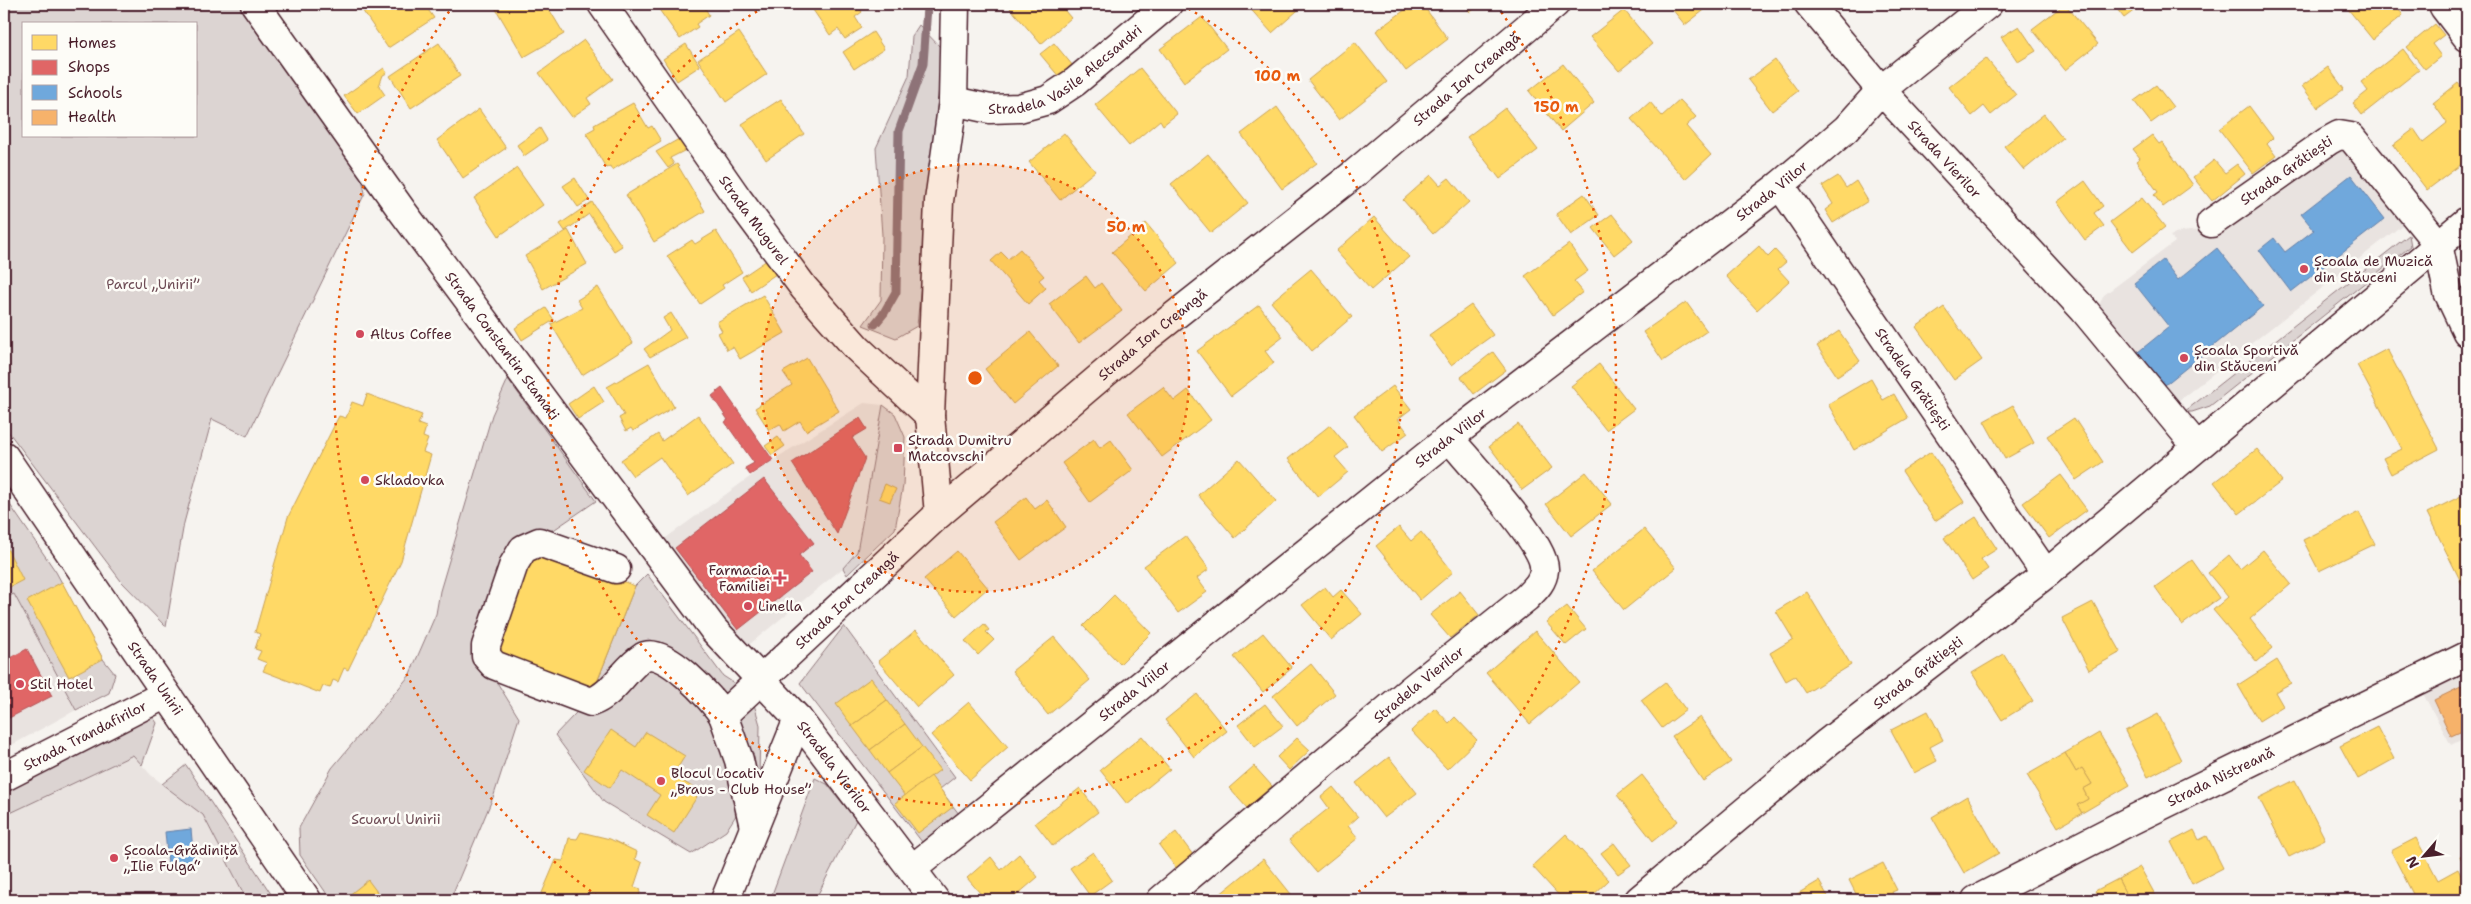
<svg xmlns="http://www.w3.org/2000/svg" width="2471" height="904" font-family="'Shantell Sans',sans-serif">
<style>
.built{fill:#e9e3e0}
.green{fill:#dcd4d2;stroke:#937a7e;fill-rule:evenodd}
.homes{fill:#ffd966;stroke:#c9a154}
.shops{fill:#e06666;stroke:#b35154}
.schools{fill:#6fa8dc;stroke:#647fa7}
.health{fill:#f6b26b;stroke:#c28658}
.lines{fill:none;stroke-linecap:round;stroke-linejoin:round}
.stream{stroke:#8e7378;stroke-width:9}
.minor-casing{stroke:#4a1f2b;stroke-width:31}
.minor{stroke:#fdfcf7;stroke-width:28}
.ring{fill:none;stroke:#e8590c;stroke-width:2.5;stroke-dasharray:2.5 5}
.poi-dot{fill:#d1495b;stroke:#fdfcf7;stroke-width:2}
.labels{text-anchor:middle;dominant-baseline:central;stroke-width:5;stroke-linejoin:round;paint-order:stroke}
.street-label{font-size:14px;fill:#4a1f2b;stroke:#fdfcf7}
.poi-label{font-size:14px;fill:#4a1f2b;stroke:#fdfcf7;text-anchor:start}
.park-label{font-size:14px;fill:#6e4c55;stroke:#fdfcf7}
.centre{fill:#e8590c;stroke:#fdfcf7;stroke-width:2.5}
.ring-label{font-size:15px;text-anchor:middle;font-weight:bold;fill:#e8590c;stroke:#fdfcf7;stroke-width:5;stroke-linejoin:round;paint-order:stroke}
</style>
<rect width="100%" height="100%" fill="#f6f3ef"/>
<filter id="ink" filterUnits="userSpaceOnUse"><feTurbulence type="fractalNoise" baseFrequency=".02" numOctaves="2"/><feDisplacementMap in="SourceGraphic" scale="10" xChannelSelector="R" yChannelSelector="G"/><feConvolveMatrix kernelMatrix="1 2 1 2 8 2 1 2 1" color-interpolation-filters="sRGB"/></filter>
<g filter="url(#ink)">
<g class="built">
<path d="M2331 151H2349L2406 222 2173 405 2096 311 2104 295 2175 242 2170 236 2181 232 2227 227Z"/>
<path d="M864 403 883 405 857 553 843 568 745 648 663 540 773 460Z"/>
<path d="M14 593 76 710 10 746 4 733V598Z"/>
<path d="M2467 667V737L2451 745 2421 690Z"/>
<path d="M133 755 151 775 203 815 247 900H4V816Z"/>
</g>
<g class="green">
<path d="M4 4H238L362 178 365 193 247 436 212 419 184 523 166 627 121 581 4 426ZM24 24H196V136H24Z"/>
<path d="M919 25 941 48 939 86 917 326 896 338 863 325 881 300 882 235 876 148 909 76 912 36Z"/>
<path d="M2409 235 2411 246 2210 406 2192 412H2184Z"/>
<path d="M508 379 596 501 555 529 514 543 477 650 519 718 494 795 450 900H331L300 855 299 828 332 768 409 676 436 614 440 591 492 415Z"/>
<path d="M883 405 895 414 905 437 903 486 895 529 847 575 843 568 857 552Z"/>
<path d="M4 496 56 572 103 659 115 674 109 693 76 710 14 594 4 598Z"/>
<path d="M647 574 723 676 751 694 760 725 759 779 726 831 691 854 604 802 555 735 591 697 635 586Z"/>
<path d="M844 626 955 777 940 789 959 814 922 842 800 683Z"/>
<path d="M151 714 157 723 142 765 133 755 4 816 5 788Z"/>
<path d="M186 765 275 900H247L203 815 162 784Z"/>
<path d="M815 778 827 784 856 820 815 900H770Z"/>
</g>
<g class="homes">
<path d="M358 4H424L434 18 388 48Z"/>
<path d="M493 4H546L564 34 524 57Z"/>
<path d="M655 4H703L709 15 696 24 698 27 680 39Z"/>
<path d="M809 4H857L862 12 855 17 862 28 845 39 838 29 830 35Z"/>
<path d="M1015 4H1059L1071 18 1041 44 1010 8Z"/>
<path d="M1246 4H1305L1272 33Z"/>
<path d="M1413 4H1422L1448 39 1406 71 1376 31Z"/>
<path d="M1464 4H1481L1470 12Z"/>
<path d="M1668 4H1712L1685 25Z"/>
<path d="M1886 4H1897L1891 9Z"/>
<path d="M2065 4 2098 44 2065 70 2032 29Z"/>
<path d="M2113 4H2143L2124 18Z"/>
<path d="M2344 4H2394L2403 15 2373 40Z"/>
<path d="M1624 10 1652 44 1619 71 1590 37Z"/>
<path d="M1202 17 1227 49 1184 82 1160 49Z"/>
<path d="M2435 24 2444 35 2432 44 2441 56 2425 69 2407 47Z"/>
<path d="M2019 26 2036 51 2018 62 2001 37Z"/>
<path d="M739 32 767 74 726 102 698 60Z"/>
<path d="M873 32 884 49 854 69 843 52Z"/>
<path d="M584 40 613 79 587 98 591 104 572 117 539 73Z"/>
<path d="M1355 42 1387 82 1339 120 1308 80Z"/>
<path d="M439 43 460 76 411 108 390 76Z"/>
<path d="M1054 43 1073 66 1060 78 1040 54Z"/>
<path d="M686 44 700 66 677 81 663 59Z"/>
<path d="M2403 49 2419 70 2362 115 2353 103 2368 91 2361 82Z"/>
<path d="M1986 58 2016 95 1991 115 1984 106 1972 116 1949 87Z"/>
<path d="M1775 60 1798 91 1772 111 1748 80Z"/>
<path d="M1563 64 1594 103 1561 131 1529 91Z"/>
<path d="M2328 67 2344 89 2318 108 2302 86Z"/>
<path d="M384 68 387 73 383 75 379 86 385 95 358 114 344 96Z"/>
<path d="M1140 68 1177 114 1163 125 1160 120 1129 146 1095 105Z"/>
<path d="M2458 83 2467 94V160L2427 190 2393 145 2414 129 2423 142 2447 123 2433 103Z"/>
<path d="M2156 85 2173 107 2151 123 2134 101Z"/>
<path d="M781 99 804 134 766 160 742 124Z"/>
<path d="M1680 100 1696 117 1686 126 1711 155 1685 179 1631 119 1650 102 1662 116Z"/>
<path d="M633 103 648 128 652 126 661 141 612 170 610 166 606 168 586 133 595 128 594 125Z"/>
<path d="M2249 106 2273 138 2267 144 2276 156 2253 173 2219 129Z"/>
<path d="M1277 107 1317 163 1282 189 1241 134Z"/>
<path d="M1505 108 1538 150 1500 179 1467 137Z"/>
<path d="M479 109 506 148 463 178 437 140Z"/>
<path d="M2044 114 2063 138 2024 170 2004 146Z"/>
<path d="M540 128 547 140 524 156 517 145Z"/>
<path d="M1064 133 1095 171 1060 200 1029 162Z"/>
<path d="M2152 135 2159 144 2162 142 2193 185 2163 207 2154 195 2158 192 2136 161 2140 158 2133 149Z"/>
<path d="M679 139 686 150 670 158 674 164 668 168 656 152Z"/>
<path d="M1208 154 1248 203 1211 233 1171 184Z"/>
<path d="M2214 160 2225 173 2237 164 2245 174 2212 201 2193 177Z"/>
<path d="M677 164 705 211 654 242 626 195Z"/>
<path d="M517 168 543 205 499 236 474 198Z"/>
<path d="M1431 175 1440 185 1449 178 1469 202 1433 234 1403 200Z"/>
<path d="M1838 176 1846 188 1856 181 1868 201 1833 223 1825 210 1833 204 1822 186Z"/>
<path d="M575 178 589 200 578 207 563 186Z"/>
<path d="M2085 181 2103 206 2094 213 2104 226 2085 240 2057 202Z"/>
<path d="M1584 194 1599 215 1571 235 1556 214Z"/>
<path d="M2142 198 2165 227 2133 252 2110 222Z"/>
<path d="M592 202 622 246 614 251 589 214 565 231 560 224Z"/>
<path d="M1612 214 1633 240 1614 255 1593 228Z"/>
<path d="M1374 217 1409 257 1371 290 1336 251Z"/>
<path d="M1146 223 1179 263 1146 291 1112 252Z"/>
<path d="M568 230 587 264 543 289 525 256Z"/>
<path d="M716 231 742 272 722 285 724 288 700 304 667 256 692 240 695 244Z"/>
<path d="M1569 244 1588 271 1574 281 1583 292 1553 315 1525 276Z"/>
<path d="M1759 246 1768 257 1775 250 1786 262 1778 269 1789 281 1757 310 1726 276Z"/>
<path d="M1020 249 1044 276 1039 280 1046 288 1028 304 991 261 1001 252 1008 259Z"/>
<path d="M767 260 776 274 751 291 742 277Z"/>
<path d="M1311 269 1352 317 1312 351 1271 302Z"/>
<path d="M1086 276 1095 288 1101 283 1122 311 1079 343 1049 304Z"/>
<path d="M598 287 633 343 582 375 551 324 582 308 577 300Z"/>
<path d="M763 295 785 333 740 359 733 347 727 350 718 333 722 331 717 322Z"/>
<path d="M1686 302 1707 331 1663 361 1643 332Z"/>
<path d="M1259 305 1283 337 1265 351 1274 363 1231 396 1197 351Z"/>
<path d="M1471 305 1493 335 1451 365 1429 335Z"/>
<path d="M1944 307 1982 360 1954 380 1916 327Z"/>
<path d="M546 308 554 320 522 340 515 328Z"/>
<path d="M671 313 686 337 650 357 644 349 670 330 663 318Z"/>
<path d="M1839 331 1860 361 1837 376 1817 346Z"/>
<path d="M1030 332 1058 366 1013 404 985 369Z"/>
<path d="M2387 349 2439 449 2391 474 2383 458 2402 449 2357 365Z"/>
<path d="M1493 352 1506 370 1474 394 1461 377Z"/>
<path d="M807 358 839 411 806 431 800 421 784 431 780 424 769 430 755 408 792 385 783 372Z"/>
<path d="M649 363 674 407 633 431 631 428 626 431 619 418 624 415 607 387Z"/>
<path d="M1599 364 1634 409 1606 430 1571 386Z"/>
<path d="M1871 379 1883 400 1894 394 1908 418 1854 450 1828 404Z"/>
<path d="M594 386 604 402 578 419 568 404Z"/>
<path d="M1393 386 1411 409 1398 419 1408 433 1382 452 1354 415Z"/>
<path d="M1163 387 1174 401 1188 390 1211 420 1162 457 1128 413Z"/>
<path d="M367 394 422 415 418 424 426 427 423 437 428 439 423 452 431 455 401 561 348 670 344 668 338 682 333 680 330 688 323 686 320 693 263 671 267 663 257 659 261 651 255 649 260 634 255 632 288 517 339 416 346 418 352 402 363 406Z"/>
<path d="M2013 405 2034 443 2005 459 1984 421Z"/>
<path d="M698 415 733 464 688 496 660 457 633 476 621 460 658 434 662 441Z"/>
<path d="M2074 418 2103 462 2076 480 2047 436Z"/>
<path d="M1518 424 1552 468 1522 490 1489 446Z"/>
<path d="M1330 425 1348 447 1335 457 1348 472 1318 497 1288 459Z"/>
<path d="M778 437 785 446 772 455 765 446Z"/>
<path d="M1094 439 1100 448 1111 440 1133 470 1090 502 1062 463Z"/>
<path d="M2257 449 2282 481 2239 514 2214 482Z"/>
<path d="M1931 452 1964 502 1935 521 1902 471Z"/>
<path d="M1239 459 1276 501 1235 538 1198 495Z"/>
<path d="M1586 472 1612 504 1571 536 1546 504Z"/>
<path d="M2061 475 2087 510 2049 538 2023 503Z"/>
<path d="M885 484 896 489 890 502 879 498Z"/>
<path d="M2461 496 2467 508V594L2427 513Z"/>
<path d="M1026 497 1035 509 1047 500 1066 527 1021 560 993 522Z"/>
<path d="M2359 512 2375 544 2319 571 2303 540Z"/>
<path d="M1976 517 1997 549 1981 559 1988 569 1972 580 1944 538Z"/>
<path d="M1399 527 1411 541 1421 532 1453 572 1420 600 1376 546Z"/>
<path d="M1644 529 1676 568 1624 610 1592 571Z"/>
<path d="M1185 536 1209 569 1197 578 1207 592 1178 613 1144 566Z"/>
<path d="M4 542 23 580 4 590Z"/>
<path d="M536 547 635 586 591 697 492 657Z"/>
<path d="M2263 550 2291 584 2250 619 2273 648 2257 662 2213 610 2228 597 2208 573 2229 555 2240 569Z"/>
<path d="M957 551 988 588 956 616 924 579Z"/>
<path d="M2192 560 2219 598 2182 625 2155 587Z"/>
<path d="M62 582 103 659 69 677 27 601Z"/>
<path d="M1325 587 1333 597 1341 590 1362 614 1331 640 1302 605Z"/>
<path d="M1460 591 1479 615 1450 638 1430 615Z"/>
<path d="M1807 592 1851 665 1806 693 1795 676 1786 681 1770 653 1793 639 1776 611Z"/>
<path d="M1114 595 1151 633 1120 664 1083 626Z"/>
<path d="M2093 602 2121 652 2089 670 2062 618Z"/>
<path d="M1567 606 1586 629 1566 645 1546 622Z"/>
<path d="M984 624 989 630 986 632 994 640 978 655 965 641Z"/>
<path d="M916 630 954 675 917 707 878 661Z"/>
<path d="M1535 631 1579 682 1530 724 1486 673Z"/>
<path d="M1263 633 1292 668 1263 692 1234 657Z"/>
<path d="M1054 637 1090 680 1048 715 1012 671Z"/>
<path d="M2004 654 2033 701 2002 720 1972 673Z"/>
<path d="M2277 660 2291 683 2275 692 2283 706 2259 721 2238 685Z"/>
<path d="M1311 664 1335 694 1297 726 1273 696Z"/>
<path d="M871 678 887 700 852 726 836 704Z"/>
<path d="M1665 682 1686 710 1662 728 1641 700Z"/>
<path d="M1197 694 1227 731 1194 757 1165 720Z"/>
<path d="M887 700 905 724 870 750 852 726Z"/>
<path d="M969 702 1008 747 970 780 931 735Z"/>
<path d="M1265 704 1283 726 1255 747 1238 725Z"/>
<path d="M1435 708 1449 723 1455 717 1477 740 1447 769 1411 731Z"/>
<path d="M1928 711 1943 740 1930 747 1937 761 1914 773 1891 730Z"/>
<path d="M2158 714 2181 760 2148 777 2125 731Z"/>
<path d="M1700 717 1731 762 1703 781 1672 736Z"/>
<path d="M905 724 922 747 887 773 870 750Z"/>
<path d="M2377 727 2394 759 2358 779 2340 746Z"/>
<path d="M611 730 636 747 646 732 685 756 673 775 700 792 674 833 647 815 660 795 622 770 610 788 584 770Z"/>
<path d="M2099 733 2130 785 2082 813 2077 805 2088 799 2083 789 2092 784 2082 768 2076 772 2065 753Z"/>
<path d="M1142 736 1170 769 1127 804 1100 770Z"/>
<path d="M1297 738 1310 750 1289 770 1277 757Z"/>
<path d="M922 747 940 770 905 796 887 773Z"/>
<path d="M2065 753 2076 772 2082 768 2092 784 2083 789 2088 799 2077 805 2082 813 2058 827 2027 775Z"/>
<path d="M1389 757 1417 793 1384 818 1356 783Z"/>
<path d="M1254 766 1272 786 1247 808 1229 788Z"/>
<path d="M1642 775 1678 821 1653 841 1617 795Z"/>
<path d="M931 776 953 807 918 833 895 803Z"/>
<path d="M2295 780 2325 839 2289 857 2259 798Z"/>
<path d="M1333 787 1358 817 1348 826 1358 838 1316 872 1289 840 1329 808 1321 797Z"/>
<path d="M1080 788 1098 812 1053 846 1035 823Z"/>
<path d="M1967 796 1999 853 1964 873 1932 817Z"/>
<path d="M2194 830 2199 840 2207 836 2223 868 2192 884 2171 842Z"/>
<path d="M581 832 610 839 637 852 635 859 642 863 634 887 641 889 638 900H539L556 860 563 861 569 838 577 839Z"/>
<path d="M1176 832 1193 855 1176 868 1159 845Z"/>
<path d="M1566 834 1609 880 1588 900H1563L1532 866Z"/>
<path d="M2416 838 2438 880 2458 869 2467 888V900H2416L2391 851Z"/>
<path d="M1614 843 1631 865 1618 874 1601 853Z"/>
<path d="M1093 852 1112 880 1090 896 1070 868Z"/>
<path d="M2467 853V872L2460 856Z"/>
<path d="M1019 854 1038 877 1011 900H986L967 878 991 857 1001 870Z"/>
<path d="M1263 859 1295 899 1223 900 1219 895Z"/>
<path d="M1883 863 1897 890 1892 892 1896 900H1859L1849 880Z"/>
<path d="M2140 867 2158 900H2129L2118 879Z"/>
<path d="M2118 879 2129 900H2100L2095 891Z"/>
<path d="M368 880 383 900H351L348 896Z"/>
<path d="M1819 881 1830 900H1787Z"/>
</g>
<g class="shops">
<path d="M722 388 773 460 750 475 745 468 754 463 725 422 728 420 712 396Z"/>
<path d="M860 418 867 429 852 438 865 458 837 534 792 463Z"/>
<path d="M764 479 814 543 799 555 812 572 738 630 675 548Z"/>
<path d="M27 649 52 696 7 719 4 713V661Z"/>
</g>
<g class="schools">
<path d="M2351 175 2385 219 2291 292 2259 250 2274 238 2285 252 2314 230 2301 214Z"/>
<path d="M2217 248 2263 306 2165 385 2138 352 2169 327 2134 283 2163 260 2178 280Z"/>
<path d="M191 829 194 862 168 864 165 832Z"/>
</g>
<path class="health" d="M2467 684V729L2451 736 2434 700Z"/>
<g class="lines">
<path class="stream" d="M875 324 884 313 896 292 899 131 923 64 927 7"/>
<g class="minor-casing">
<g id="minor">
<path id="s1" d="M255 4 403 212 714 630 798 719 935 900"/>
<path id="s2" d="M602 4 738 199 804 288 857 348 930 416"/>
<path id="s3" d="M1809 4 1881 90 2084 310 2197 447"/>
<path d="M2448 4 2444 7 2467 37"/>
<path id="s4" d="M953 101 990 109 1019 108 1048 100 1075 82 1168 4"/>
<path id="s5" d="M1780 185 2046 574"/>
<path id="s6" d="M2211 223 2328 141 2339 135 2351 137 2438 244 2448 292 2467 332"/>
<path id="s7" d="M4 456 307 900"/>
<path d="M939 514 930 416 939 201 953 101 955 4"/>
<path id="s8" d="M616 569 539 542 523 549 514 564 486 646V656L494 665 591 702C613 695 624 669 643 657 664 645 712 699 723 715L939 514 1145 339 1354 174 1555 4"/>
<path d="M723 715 739 760 754 827"/>
<path id="s9" d="M4 777 166 694"/>
<path id="s10" d="M912 869 1449 438 1780 185 1846 129 1881 90 1988 4"/>
<path d="M725 900 798 719"/>
<path id="s11" d="M1161 900 1413 688 1526 598C1535 589 1543 582 1544 570 1547 545 1467 460 1449 438"/>
<path id="s12" d="M1639 900 1828 742 2046 574 2467 221"/>
<path id="s13" d="M1976 900 2128 822 2467 656"/>
</g>
</g>
<use href="#minor" class="minor"/>
</g>
</g>
<circle cx="975" cy="378" r="214" fill="#e8590c" fill-opacity=".12"/>
<g class="ring">
<circle cx="975" cy="378" r="214"/>
<path d="M1182 5A427 427 0 1 1 768 5"/>
<path d="M603 900A641 641 0 0 1 453 6M1497 6A641 641 0 0 1 1347 900"/>
</g>
<g class="poi-dot">
<circle cx="2304" cy="269" r="5"/>
<circle cx="360" cy="334" r="5"/>
<circle cx="2184" cy="358" r="5"/>
<rect x="893" y="443" width="10" height="10" rx="2.5"/>
<circle cx="365" cy="480" r="5"/>
<path d="M777.5 570.5h5v5h5v5h-5v5h-5v-5h-5v-5h5z"/>
<circle cx="748" cy="606" r="5"/>
<circle cx="20" cy="684" r="5"/>
<circle cx="661" cy="781" r="5"/>
<circle cx="114" cy="858" r="5"/>
</g>
<g class="labels">
<g class="street-label">
<text stroke="none"><textPath href="#s4" startOffset="125">Stradela Vasile Alecsandri</textPath></text>
<text stroke="none"><textPath href="#s8" startOffset="1481">Strada Ion Creangă</textPath></text>
<text stroke="none"><textPath href="#s3" startOffset="206">Strada Vierilor</textPath></text>
<text stroke="none"><textPath href="#s6" startOffset="92">Strada Grătiești</textPath></text>
<text stroke="none"><textPath href="#s10" startOffset="1095">Strada Viilor</textPath></text>
<text stroke="none"><textPath href="#s2" startOffset="264">Strada Mugurel</textPath></text>
<text stroke="none"><textPath href="#s8" startOffset="1076">Strada Ion Creangă</textPath></text>
<text stroke="none"><textPath href="#s1" startOffset="422">Strada Constantin Stamati</textPath></text>
<text stroke="none"><textPath href="#s5" startOffset="235">Stradela Grătiești</textPath></text>
<text stroke="none"><textPath href="#s10" startOffset="690">Strada Viilor</textPath></text>
<text stroke="none"><textPath href="#s8" startOffset="671">Strada Ion Creangă</textPath></text>
<text stroke="none"><textPath href="#s12" startOffset="360">Strada Grătiești</textPath></text>
<text stroke="none"><textPath href="#s7" startOffset="269">Strada Unirii</textPath></text>
<text stroke="none"><textPath href="#s11" startOffset="336">Stradela Vierilor</textPath></text>
<text stroke="none"><textPath href="#s10" startOffset="285">Strada Viilor</textPath></text>
<text stroke="none"><textPath href="#s9" startOffset="91">Strada Trandafirilor</textPath></text>
<text stroke="none"><textPath href="#s1" startOffset="959">Stradela Vierilor</textPath></text>
<text stroke="none"><textPath href="#s13" startOffset="274">Strada Nistreană</textPath></text>
</g>
<g class="poi-label">
<text x="2314" y="261">Școala de Muzică<tspan x="2314" dy="16">din Stăuceni</tspan></text>
<text x="370" y="334">Altus Coffee</text>
<text x="2194" y="350">Școala Sportivă<tspan x="2194" dy="16">din Stăuceni</tspan></text>
<text x="908" y="440">Strada Dumitru<tspan x="908" dy="16">Matcovschi</tspan></text>
<text x="375" y="480">Skladovka</text>
<text x="770" y="570" text-anchor="end">Farmacia<tspan x="770" dy="16">Familiei</tspan></text>
<text x="758" y="606">Linella</text>
<text x="30" y="684">Stil Hotel</text>
<text x="671" y="773">Blocul Locativ<tspan x="671" dy="16">„Braus - Club House”</tspan></text>
<text x="124" y="850">Școala-Grădiniță<tspan x="124" dy="16">„Ilie Fulga“</tspan></text>
</g>
<g class="park-label">
<text x="153" y="284">Parcul „Unirii”</text>
<text x="396" y="819">Scuarul Unirii</text>
</g>
</g>
<circle cx="975" cy="378" r="8" class="centre"/>
<g class="ring-label">
<text x="1277" y="81">100 m</text>
<text x="1556" y="112">150 m</text>
<text x="1126" y="232">50 m</text>
</g>
<rect width="2471" height="904" fill="none" stroke="#fdfcf7" stroke-width="20"/>
<rect x="10" y="10" width="2451" height="884" fill="none" stroke="#4a1f2b" stroke-width="2" filter="url(#ink)"/>
<rect x="22" y="22" width="175" height="115" fill="#fdfcf7" stroke="#b5a4a5"/>
<rect x="32" y="35" width="25" height="15" fill="#ffd966" stroke="#b5a4a5"/>
<text x="68" y="48" font-size="15" fill="#4a1f2b">Homes</text>
<rect x="32" y="60" width="25" height="15" fill="#e06666" stroke="#b5a4a5"/>
<text x="68" y="72" font-size="15" fill="#4a1f2b">Shops</text>
<rect x="32" y="85" width="25" height="15" fill="#6fa8dc" stroke="#b5a4a5"/>
<text x="68" y="98" font-size="15" fill="#4a1f2b">Schools</text>
<rect x="32" y="110" width="25" height="15" fill="#f6b26b" stroke="#b5a4a5"/>
<text x="68" y="122" font-size="15" fill="#4a1f2b">Health</text>
<g transform="translate(2424 856) rotate(242)" stroke="#fdfcf7" stroke-width="4" paint-order="stroke">
<path d="M0-4L9 19L0 12L-9 19Z" fill="#4a1f2b"/>
<text y="-8" font-size="14" font-weight="bold" text-anchor="middle" fill="#4a1f2b">N</text>
</g>
</svg>
